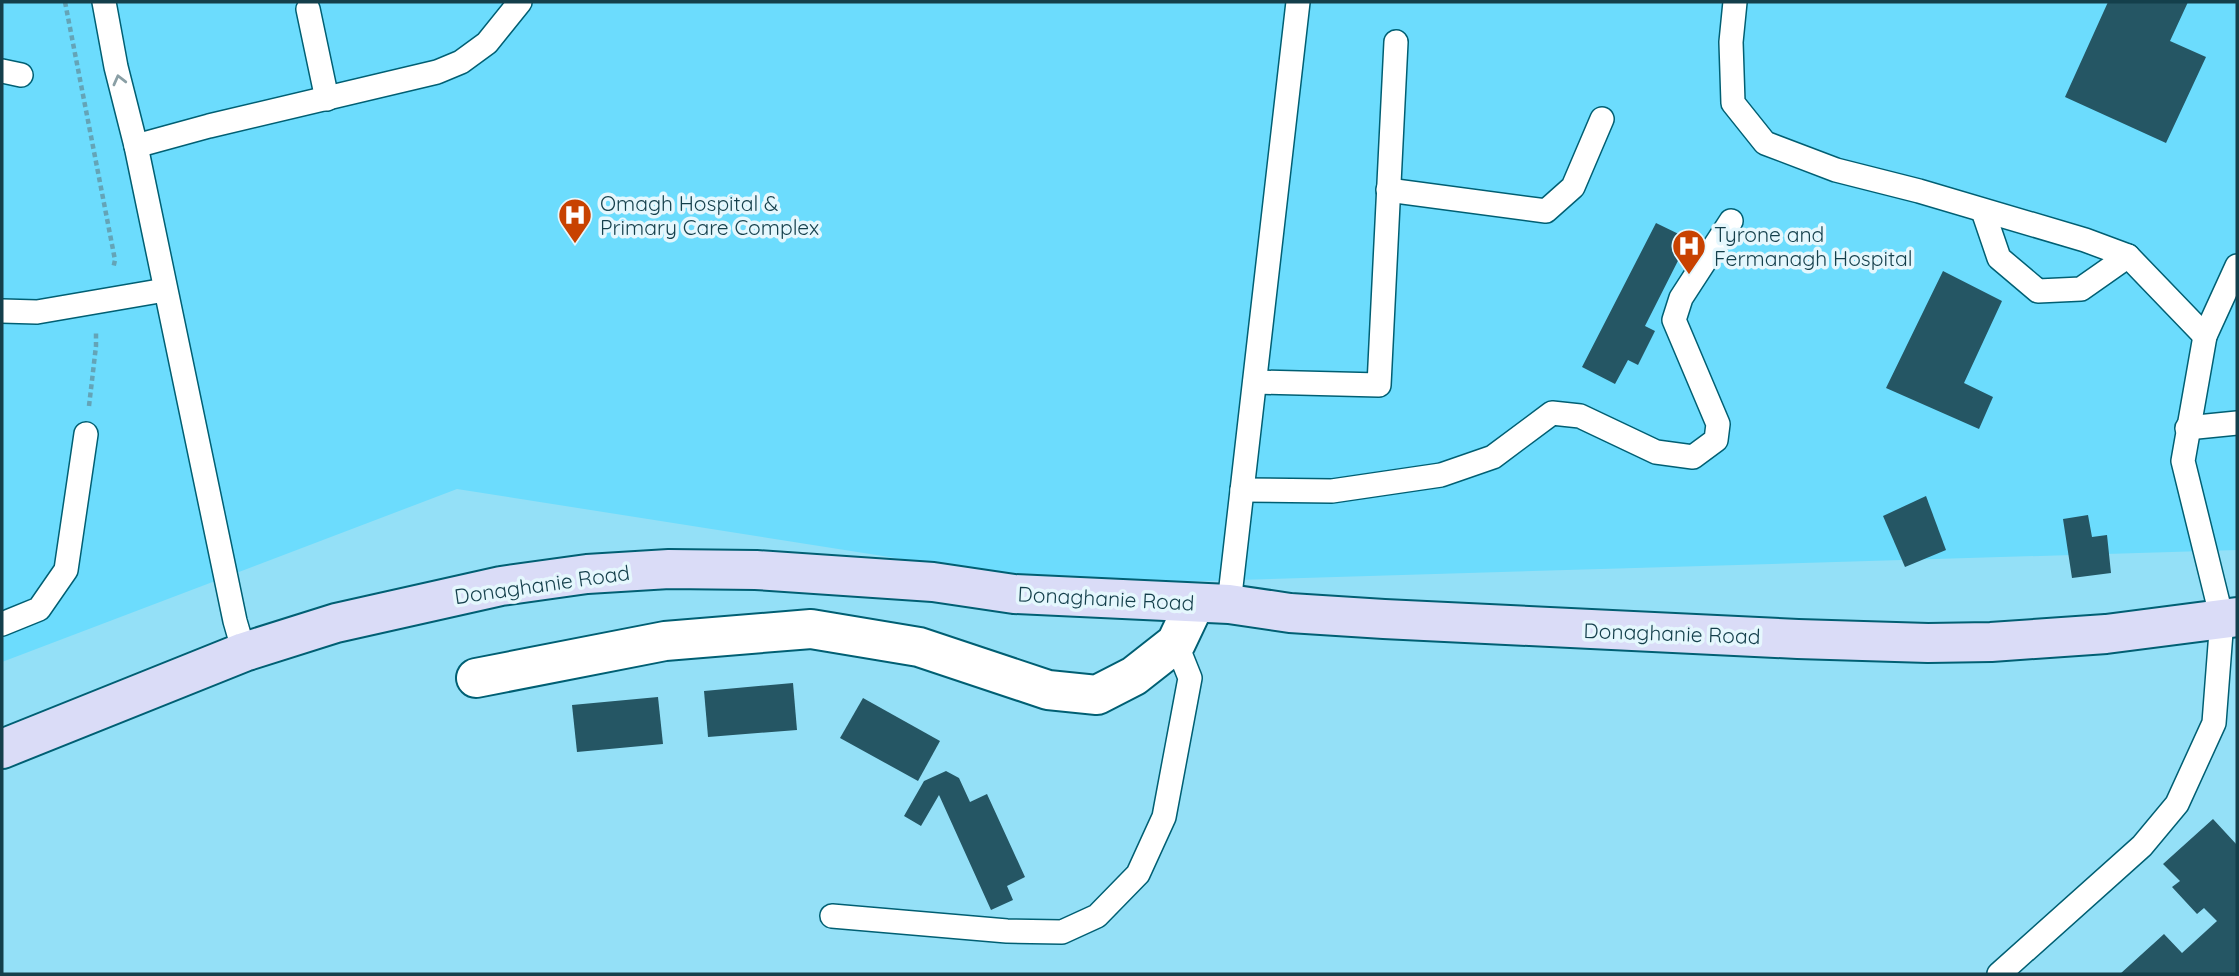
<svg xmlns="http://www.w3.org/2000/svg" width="2239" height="976" font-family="Quicksand,sans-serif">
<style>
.built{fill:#6cdcfd}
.building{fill:#255664}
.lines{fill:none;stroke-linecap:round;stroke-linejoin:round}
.lane-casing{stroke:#005f73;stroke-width:26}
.street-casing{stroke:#005f73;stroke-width:42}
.secondary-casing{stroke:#005f73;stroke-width:42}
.path{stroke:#64a4b7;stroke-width:4.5;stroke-dasharray:5 3.5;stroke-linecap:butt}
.lane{stroke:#fff;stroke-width:23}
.street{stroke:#fff;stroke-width:38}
.secondary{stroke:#dadcf7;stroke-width:38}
.oneway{stroke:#8a9fa5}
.labels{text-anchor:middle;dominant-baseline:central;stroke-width:7;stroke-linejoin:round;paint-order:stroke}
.poi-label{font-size:21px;fill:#143f4b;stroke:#e5f7fd;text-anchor:start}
.street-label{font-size:21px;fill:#143f4b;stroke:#e5f7fd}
</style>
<rect width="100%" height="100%" fill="#94e0f7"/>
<path class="built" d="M2 2H2237V550L1068 585 457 489 2 662Z"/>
<g class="building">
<path d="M2108 2H2188L2170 41 2206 57 2166 143 2065 97Z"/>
<path d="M1656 223 1689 239 1645 326 1655 331 1638 365 1628 360 1615 384 1582 367Z"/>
<path d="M1943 271 2002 301 1964 383 1993 397 1979 429 1886 388Z"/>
<path d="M1926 496 1946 550 1905 567 1883 516Z"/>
<path d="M2088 515 2092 537 2107 535 2111 573 2072 578 2063 519Z"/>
<path d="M793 683 797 730 708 737 704 691Z"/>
<path d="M658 697 663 744 577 752 572 705Z"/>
<path d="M863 698 940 741 918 781 840 738Z"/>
<path d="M946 771 959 778 970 802 987 794 1025 877 1007 886 1013 900 991 910 939 795 921 826 904 816 924 781Z"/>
<path d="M2213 819 2237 845V974H2120L2164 934 2182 953 2217 921 2204 908 2197 914 2172 887 2180 881 2163 864Z"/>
</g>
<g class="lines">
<g class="lane-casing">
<g id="lane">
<path d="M104 2 116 67 136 146 235 621 244 652"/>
<path d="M1735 2 1731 42 1733 103 1765 143 1836 170 1919 191 2085 240 2128 256 2205 336"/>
<path d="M308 9 327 99"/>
<path d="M2 71 21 75"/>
<path d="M136 146 209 126 437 72 461 62 487 43 520 2"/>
<path d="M1388 190 1546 211 1573 187 1602 119"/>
<path d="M1983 211 1999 258 2038 291 2081 289 2128 256"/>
<path d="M2 311 37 312 165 290"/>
<path d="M1255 382 1379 385 1396 42"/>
<path d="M2187 428 2237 423"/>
<path d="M1242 490 1332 491 1441 475 1493 457 1552 413 1580 416 1656 452 1693 457 1716 440 1718 424 1674 320 1681 298 1731 221"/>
<path d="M1229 604 1298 2"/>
<path d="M2 624 39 609 66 570 86 434"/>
<path d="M832 916 1007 931 1062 932 1097 916 1138 874 1164 817 1190 678 1176 643"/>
<path d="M1999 974 2142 846 2177 804 2214 723 2222 619 2183 461 2205 336 2237 266"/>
</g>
</g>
<g class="street-casing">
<path id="street" d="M476 678 665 641 811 629 919 647 1048 690 1097 695 1134 676 1176 643 1195 603"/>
</g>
<g class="secondary-casing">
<path id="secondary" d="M2 749 244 652 336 623 501 586 587 574 669 569 756 570 933 582 1014 594 1229 604 1290 613 1384 619 1798 639 1928 643 1991 642 2106 634 2237 617"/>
</g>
<g class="path">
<path d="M65 2 115 260 113 269"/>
<path d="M89 406 96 346V331"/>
</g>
<use href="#lane" class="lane"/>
<use href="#street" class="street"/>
<use href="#secondary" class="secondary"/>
</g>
<defs><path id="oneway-chevron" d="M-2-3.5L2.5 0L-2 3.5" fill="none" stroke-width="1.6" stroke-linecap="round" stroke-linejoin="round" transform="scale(1.75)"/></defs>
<use class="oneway" href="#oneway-chevron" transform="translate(119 80) rotate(-104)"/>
<defs>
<g id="hospital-pin" transform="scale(1.75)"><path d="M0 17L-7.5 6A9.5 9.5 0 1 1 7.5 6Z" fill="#c84201" stroke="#e5f7fd"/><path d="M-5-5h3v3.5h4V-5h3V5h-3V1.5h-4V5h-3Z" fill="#fff"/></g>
</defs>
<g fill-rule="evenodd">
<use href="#hospital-pin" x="575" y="215"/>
<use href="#hospital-pin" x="1689" y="246"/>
</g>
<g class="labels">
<g class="poi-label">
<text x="600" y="203">Omagh Hospital &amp;<tspan x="600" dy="24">Primary Care Complex</tspan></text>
<text x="1714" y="234">Tyrone and<tspan x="1714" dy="24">Fermanagh Hospital</tspan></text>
</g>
<g class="street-label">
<text transform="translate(542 584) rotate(-8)">Donaghanie Road</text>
<text transform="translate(1106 598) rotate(3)">Donaghanie Road</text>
<text transform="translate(1672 633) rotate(2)">Donaghanie Road</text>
</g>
</g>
<rect width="2239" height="976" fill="none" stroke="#143f4b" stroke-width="7"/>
</svg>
